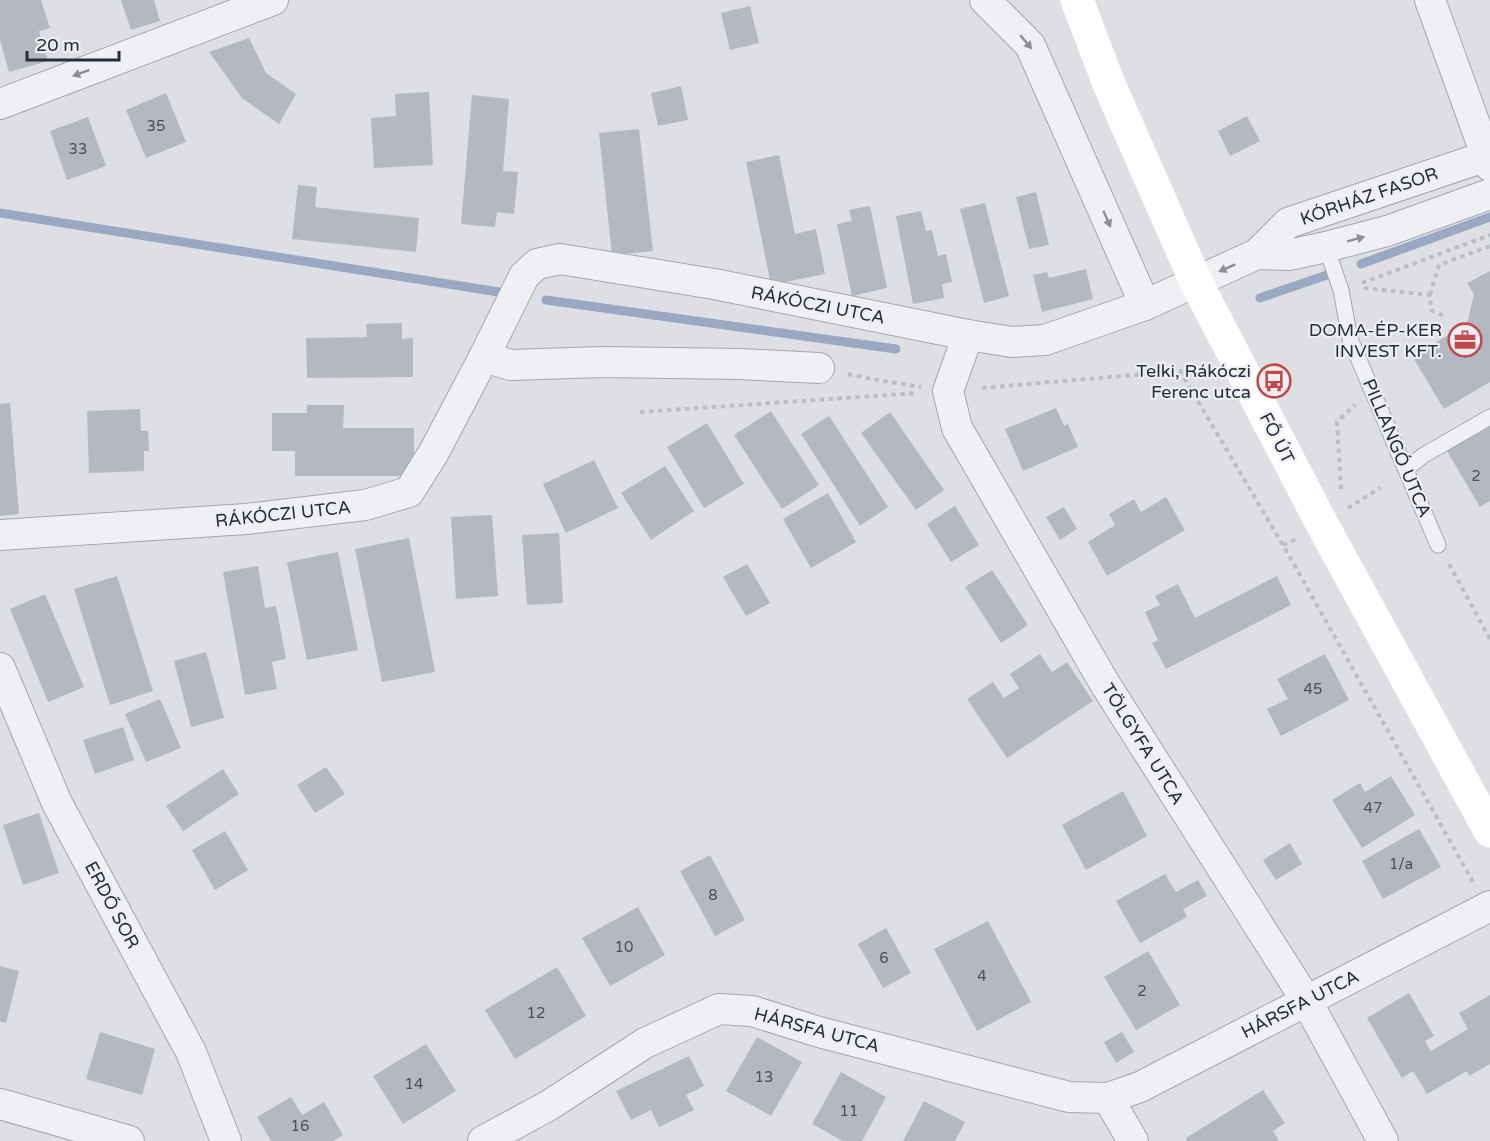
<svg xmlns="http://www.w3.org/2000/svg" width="1490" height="1141" font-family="'Varela Round',sans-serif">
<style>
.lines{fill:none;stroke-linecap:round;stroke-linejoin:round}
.stream{stroke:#9aa8c3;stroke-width:9}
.building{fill:#b4b8c1}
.lane-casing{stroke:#a3a6ae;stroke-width:17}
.street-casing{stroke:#a3a6ae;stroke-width:32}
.path{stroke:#bbbdc4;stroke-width:4;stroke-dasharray:4.5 4.5;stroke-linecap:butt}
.lane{stroke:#eff0f4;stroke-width:15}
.street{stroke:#eff0f4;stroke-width:30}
.secondary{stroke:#fff;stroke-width:33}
.oneway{fill:#8b8e97}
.labels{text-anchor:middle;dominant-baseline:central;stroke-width:4.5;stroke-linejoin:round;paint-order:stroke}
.number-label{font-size:15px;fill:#4a4f5c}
.street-label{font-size:18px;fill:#272c3a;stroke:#eceef3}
.poi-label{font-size:18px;fill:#272c3a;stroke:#eceef3;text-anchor:end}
</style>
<rect width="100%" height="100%" fill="#dddfe5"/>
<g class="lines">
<g class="stream">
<path d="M0 213 505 293"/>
<path d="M1361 264 1490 217"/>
<path d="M1260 298 1327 275"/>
<path d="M546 300 896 349"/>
</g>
</g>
<g class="building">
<path d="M0 0H41L50 28 39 31 48 61 9 72 0 40Z"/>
<path d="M121 0H154L160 21 131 30Z"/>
<path d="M750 6 759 43 730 50 721 13Z"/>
<path d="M249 38 266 73 296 94 279 124 242 98 209 52Z"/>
<path d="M681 86 688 120 658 126 651 93Z"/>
<path d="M429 92 433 165 374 168 371 118 396 116 395 94Z"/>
<path d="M166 93 186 142 146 158 126 110Z"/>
<path d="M472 95 509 99 503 171 518 172 514 214 497 212 495 227 461 224Z"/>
<path d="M1247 116 1260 141 1230 156 1218 131Z"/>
<path d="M88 117 106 166 67 180 50 131Z"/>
<path d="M639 129 653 251 612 255 599 133Z"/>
<path d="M779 155 795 234 816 229 825 274 771 285 746 162Z"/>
<path d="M298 185 317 187 315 207 419 218 416 252 292 239Z"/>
<path d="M1036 192 1049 245 1029 249 1016 197Z"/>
<path d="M985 203 1009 296 984 303 960 209Z"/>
<path d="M870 206 887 288 852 296 837 224 852 221 849 210Z"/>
<path d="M921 211 926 231 932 230 938 256 946 254 952 282 942 284 944 298 913 304 896 216Z"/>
<path d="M1086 269 1093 299 1042 312 1033 275 1047 272 1049 278Z"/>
<path d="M1490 271V382L1444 409 1412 356 1467 324 1474 294 1467 283Z"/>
<path d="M402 323V339L413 338V377L307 378 306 338 367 337 366 324Z"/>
<path d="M10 403 19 514 0 516V404Z"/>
<path d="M307 405H344L343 428H414V476H295V451H272V413H307Z"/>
<path d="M1056 408 1064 426 1068 424 1078 447 1023 471 1005 429Z"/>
<path d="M140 409 141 431H148L149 451H144V471L89 473 87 411Z"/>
<path d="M771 411 819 485 782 509 734 435Z"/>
<path d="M890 412 944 490 916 510 861 433Z"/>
<path d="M829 416 888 507 860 526 801 434Z"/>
<path d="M707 423 744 484 704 508 667 447Z"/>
<path d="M1490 425V501L1480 507 1447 451Z"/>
<path d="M594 460 618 508 566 533 543 484Z"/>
<path d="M665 466 694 511 651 540 621 493Z"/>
<path d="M828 493 856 542 811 568 783 519Z"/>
<path d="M1166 497 1185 530 1107 576 1088 542 1115 525 1109 514 1134 499 1141 512Z"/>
<path d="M955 506 979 545 951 562 927 524Z"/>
<path d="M1064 507 1077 529 1060 540 1046 517Z"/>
<path d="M492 515 498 596 456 599 451 517Z"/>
<path d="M559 533 563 603 527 605 522 535Z"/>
<path d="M409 538 435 672 382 682 355 549Z"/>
<path d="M338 552 358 650 307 660 287 562Z"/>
<path d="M747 564 770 603 746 616 723 577Z"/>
<path d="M258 566 265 608 276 606 286 659 272 662 277 689 245 695 223 572Z"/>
<path d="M992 570 1028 625 1001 643 965 587Z"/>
<path d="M117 576 153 691 110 705 74 589Z"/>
<path d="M1277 576 1291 605 1166 669 1152 643 1158 640 1145 612 1160 605 1155 596 1178 584 1195 618Z"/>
<path d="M45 594 84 687 48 702 10 609Z"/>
<path d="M206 652 224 718 191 727 174 661Z"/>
<path d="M1040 654 1052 672 1067 662 1093 701 1007 758 967 699 993 682 1004 698 1019 688 1010 674Z"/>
<path d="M1325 654 1349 700 1281 736 1267 709 1288 699 1277 679Z"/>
<path d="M160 699 181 748 146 762 125 714Z"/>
<path d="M123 727 134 760 95 774 83 740Z"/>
<path d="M326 767 345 794 315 813 297 785Z"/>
<path d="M223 769 239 794 183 831 166 806Z"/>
<path d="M1391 776 1415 815 1362 848 1332 800 1360 783 1365 792Z"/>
<path d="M1123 791 1147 836 1086 870 1062 825Z"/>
<path d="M39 813 59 873 23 885 3 825Z"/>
<path d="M1419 829 1441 867 1383 899 1362 861Z"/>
<path d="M225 831 248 870 215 890 192 850Z"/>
<path d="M1290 843 1302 864 1276 880 1263 860Z"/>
<path d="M710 855 745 920 715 936 680 871Z"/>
<path d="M1165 874 1176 892 1198 880 1207 896 1183 909 1187 917 1140 943 1116 901Z"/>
<path d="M638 907 665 955 610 986 582 938Z"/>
<path d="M988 921 1031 1002 977 1031 934 949Z"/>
<path d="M886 928 911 973 883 988 858 944Z"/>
<path d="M1148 951 1180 1005 1136 1030 1104 977Z"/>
<path d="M0 966 19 971 6 1023 0 1021Z"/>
<path d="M557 967 586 1016 515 1059 485 1010Z"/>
<path d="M1409 993 1434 1036 1425 1041 1431 1051 1468 1029 1459 1013 1490 995V1064L1469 1076 1467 1071 1427 1094 1413 1071 1402 1078 1367 1018Z"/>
<path d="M100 1032 155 1049 142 1095 86 1079Z"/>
<path d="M1122 1032 1134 1052 1116 1063 1104 1042Z"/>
<path d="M757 1037 802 1062 771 1116 726 1091Z"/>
<path d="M426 1044 456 1091 403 1124 373 1076Z"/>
<path d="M689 1056 704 1086 686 1095 694 1110 659 1127 651 1110 631 1120 616 1091Z"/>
<path d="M841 1072 886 1097 862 1141H843L812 1124Z"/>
<path d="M1263 1090 1285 1123 1273 1131 1279 1141H1187L1186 1138Z"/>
<path d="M291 1097 302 1115 324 1102 343 1135 333 1141H271L257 1117Z"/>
<path d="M924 1101 965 1122 955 1141H903Z"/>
</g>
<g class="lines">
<g class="lane-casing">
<g id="lane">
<path d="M1326 247 1341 290 1350 339 1438 545"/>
<path d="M1406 469 1424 455 1490 417"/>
</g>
</g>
<g class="street-casing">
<g id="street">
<path d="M985 0 1030 45 1145 305"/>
<path d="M1430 0 1490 166"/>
<path d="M0 104 273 0"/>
<path d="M1257 254 1289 255 1326 247 1387 231 1490 194"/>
<path d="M968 335 948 391 957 428 1105 684 1306 1000 1383 1141"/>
<path d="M484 357 511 365 602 362 740 364 819 368"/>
<path d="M0 535 246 519 365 505 409 492 434 452 484 357 524 276 537 264 560 259 714 284 968 335 1012 342 1045 340 1145 305 1257 254 1288 223 1490 155"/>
<path d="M0 668 57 803 191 1052 226 1141"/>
<path d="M1108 1098 1133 1141"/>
<path d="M0 1104 129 1141"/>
<path d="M483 1141 548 1106 645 1043 719 1009 752 1011 819 1032 1069 1097 1108 1098 1140 1087 1490 906"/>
</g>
</g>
<g class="path">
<path d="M1362 283 1490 235"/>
<path d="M1364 288 1430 295 1431 310 1446 317"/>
<path d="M1430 295 1439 265 1490 246"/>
<path d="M848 374 872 379 921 387"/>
<path d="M982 388 1180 371 1283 545 1473 882"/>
<path d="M640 412 918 393"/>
<path d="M1341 489 1337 422 1355 405"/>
<path d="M1348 508 1380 488"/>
<path d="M1283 545 1296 539"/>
<path d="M1449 564 1490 639"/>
</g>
<use href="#lane" class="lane"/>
<use href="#street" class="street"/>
<path class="secondary" d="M1077 0 1109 84 1196 282 1322 524 1490 831"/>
</g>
<defs><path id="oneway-solid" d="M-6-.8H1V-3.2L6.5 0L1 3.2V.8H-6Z" transform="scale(1.5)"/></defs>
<g class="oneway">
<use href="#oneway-solid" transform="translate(1026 42) rotate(50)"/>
<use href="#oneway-solid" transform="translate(81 73) rotate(159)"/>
<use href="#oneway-solid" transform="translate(1107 219) rotate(66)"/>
<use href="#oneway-solid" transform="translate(1356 239) rotate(-15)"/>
<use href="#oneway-solid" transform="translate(1227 268) rotate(156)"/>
</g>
<defs>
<g id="office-ring" transform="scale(1.725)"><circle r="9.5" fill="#eceef3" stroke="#c24a4c" stroke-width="1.5"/><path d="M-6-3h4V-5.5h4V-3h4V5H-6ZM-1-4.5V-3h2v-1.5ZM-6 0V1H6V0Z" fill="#c24a4c"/></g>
<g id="bus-ring" transform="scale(1.725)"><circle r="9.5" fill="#eceef3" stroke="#c24a4c" stroke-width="1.5"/><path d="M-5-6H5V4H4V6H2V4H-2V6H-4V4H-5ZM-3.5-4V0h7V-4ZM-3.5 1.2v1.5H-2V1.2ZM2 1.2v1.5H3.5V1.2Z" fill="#c24a4c"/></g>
</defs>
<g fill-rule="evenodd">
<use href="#office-ring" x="1465" y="340"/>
<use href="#bus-ring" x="1274" y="381"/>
</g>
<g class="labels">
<g class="number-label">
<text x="156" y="126">35</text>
<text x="78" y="149">33</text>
<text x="1476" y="476">2</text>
<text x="1313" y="689">45</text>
<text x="1373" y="808">47</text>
<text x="1401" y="864">1/a</text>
<text x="713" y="895">8</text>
<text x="624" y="947">10</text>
<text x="884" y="958">6</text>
<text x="982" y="976">4</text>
<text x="1142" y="991">2</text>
<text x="536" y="1013">12</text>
<text x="764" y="1077">13</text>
<text x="414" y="1084">14</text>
<text x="849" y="1111">11</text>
<text x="300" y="1126">16</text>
</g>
<g class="street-label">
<text transform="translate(1369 196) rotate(-19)">KÓRHÁZ FASOR</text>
<text transform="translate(818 305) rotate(11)">RÁKÓCZI UTCA</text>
<text transform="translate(1277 438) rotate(63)">FŐ ÚT</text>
<text transform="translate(1397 448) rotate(67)">PILLANGÓ UTCA</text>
<text transform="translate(283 514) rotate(-6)">RÁKÓCZI UTCA</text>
<text transform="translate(1143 744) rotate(58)">TÖLGYFA UTCA</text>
<text transform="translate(112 905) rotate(62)">ERDŐ SOR</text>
<text transform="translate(1300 1004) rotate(-27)">HÁRSFA UTCA</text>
<text transform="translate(817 1030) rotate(15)">HÁRSFA UTCA</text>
</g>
<g class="poi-label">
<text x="1442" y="330">DOMA-ÉP-KER<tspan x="1442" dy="21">INVEST KFT.</tspan></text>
<text x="1251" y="371">Telki, Rákóczi<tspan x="1251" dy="21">Ferenc utca</tspan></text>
</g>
</g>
<path d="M27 51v9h92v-9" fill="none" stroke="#272c3a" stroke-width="3"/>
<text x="36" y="51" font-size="18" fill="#272c3a" stroke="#eceef3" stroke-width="4.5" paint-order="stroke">20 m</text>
</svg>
